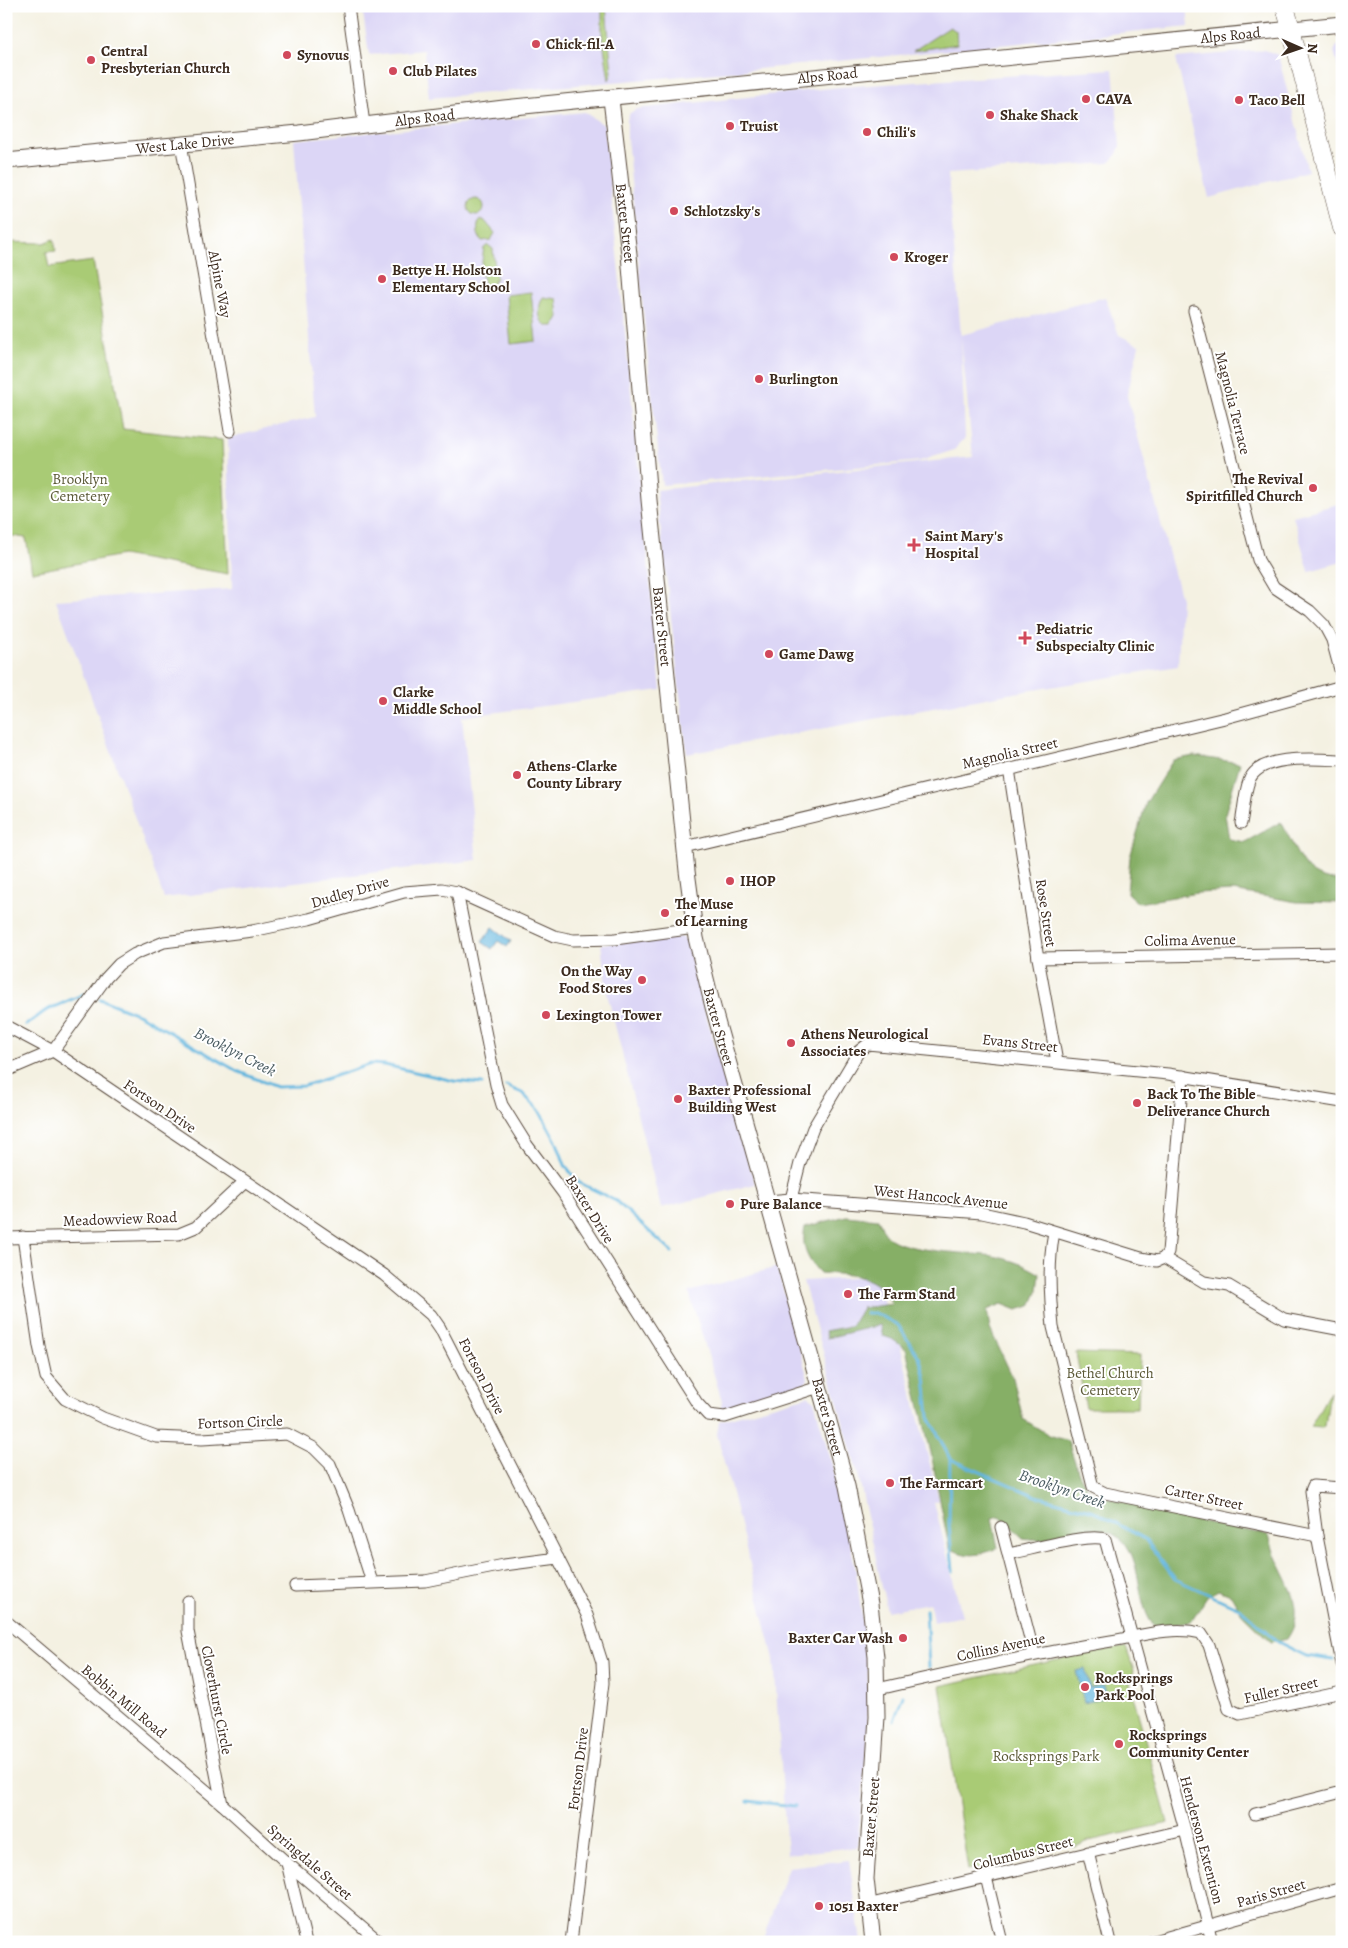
<svg xmlns="http://www.w3.org/2000/svg" width="1348" height="1948" font-family="Alegreya,serif">
<style>
.built{fill:#dcd6f6}
.green{fill:#a9cb74;stroke:#727a49}
.forest{fill:#86af66;stroke:#606c42}
.water{fill:#62b6de;stroke:#4e707e}
.lines{fill:none;stroke-linecap:round;stroke-linejoin:round}
.stream{stroke:#62b6de;stroke-width:3}
.minor-casing{stroke:#57483b;stroke-width:13}
.secondary-casing{stroke:#57483b;stroke-width:17}
.primary-casing{stroke:#57483b;stroke-width:19}
.minor{stroke:#fff;stroke-width:11}
.secondary{stroke:#fff;stroke-width:15}
.primary{stroke:#fff;stroke-width:18}
.poi-dot{fill:#d1495b;stroke:#fff;stroke-width:2}
.labels{text-anchor:middle;dominant-baseline:central;stroke-width:4;stroke-linejoin:round;paint-order:stroke}
.street-label{font-size:15px;fill:#3b2a1e;stroke:#fff}
.poi-label{font-size:15px;font-weight:bold;fill:#3b2a1e;stroke:#fff;text-anchor:start}
.park-label{font-size:15px;fill:#5c5a38;stroke:#fff}
.water-label{font-size:16px;font-style:italic;fill:#495b61;stroke:#fff}
</style>
<rect width="100%" height="100%" fill="#fff"/>
<filter id="ink" filterUnits="userSpaceOnUse"><feTurbulence type="fractalNoise" baseFrequency=".02" numOctaves="2"/><feDisplacementMap in="SourceGraphic" scale="10" xChannelSelector="R" yChannelSelector="G"/><feConvolveMatrix kernelMatrix="1 2 1 2 8 2 1 2 1" color-interpolation-filters="sRGB"/></filter>
<filter id="wash" filterUnits="userSpaceOnUse"><feTurbulence type="fractalNoise" baseFrequency=".0096" numOctaves="4" result="noise"/><feDisplacementMap in="SourceGraphic" scale="20" xChannelSelector="R" yChannelSelector="G"/><feGaussianBlur stdDeviation="1.12" result="paint"/><feColorMatrix in="noise" values="0 0 0 0 0 0 0 0 0 0 0 0 0 0 0 0 0 1.4 0 .05"/><feComposite in="paint" operator="in"/></filter>
<g filter="url(#wash)">
<rect width="100%" height="100%" fill="#f4f1e2"/>
<g class="built">
<path d="M362 6H1187L1189 26 729 72 429 98 424 50 369 55Z"/>
<path d="M1342 45V82L1334 51 1337 46Z"/>
<path d="M1264 50 1278 55 1308 171 1209 198 1176 58Z"/>
<path d="M1113 69 1120 146 1117 154 1109 163 948 174 961 335 1105 297 1119 335 1139 345 1127 396 1181 599 1178 666 1008 694 687 754 656 490 973 457 961 338 965 438 954 450 920 461 662 485 648 361 627 137V120L630 113 637 109 841 87Z"/>
<path d="M584 112 604 125 661 690 462 717 477 860 164 898 56 600 232 589 228 438 315 417 294 140Z"/>
<path d="M1342 503V562L1309 571 1293 516Z"/>
<path d="M681 937 687 941 689 946 699 990 755 1184 661 1208 607 993 601 944Z"/>
<path d="M777 1267 808 1379 805 1384 791 1389 720 1412 722 1401 689 1292Z"/>
<path d="M874 1277 900 1345 939 1500 934 1502 962 1616 933 1622 930 1603 887 1611 859 1478 803 1281Z"/>
<path d="M808 1396 814 1400 839 1490 856 1571 868 1665V1741L857 1847 787 1854 774 1659 717 1434 719 1421Z"/>
<path d="M849 1860 861 1942H762L788 1867Z"/>
</g>
<g class="green">
<path d="M602 6H606L612 73 609 80 602 34Z"/>
<path d="M950 27 956 31 957 44 913 51Z"/>
<circle cx="476" cy="207" r="8"/>
<path d="M480 220H484L495 233 491 240 482 241C477 236 476 226 480 220Z"/>
<path d="M54 239 56 251 46 252 49 267 93 261 123 429 222 440 228 574 122 555 32 572 26 538 6 535V242L44 243Z"/>
<path d="M488 245 493 249 496 278 492 285 486 287C479 279 482 258 484 248Z"/>
<path d="M531 292 536 341 511 344 506 295Z"/>
<path d="M543 297 557 299 559 317 554 326H546C537 319 538 306 543 297Z"/>
<path d="M1076 1353 1140 1355 1138 1408H1086Z"/>
<path d="M1330 1391 1325 1426 1322 1428 1310 1427Z"/>
<path d="M1126 1647 1134 1671 1130 1684 1168 1823 1089 1841 1075 1847C1061 1843 1037 1849 1026 1859L968 1870 940 1686 1098 1651Z"/>
</g>
<g class="forest">
<path d="M1194 756 1240 763 1225 814 1229 839 1245 842 1281 822C1299 852 1301 882 1342 880V903L1297 902 1233 891 1197 893 1138 903 1127 893 1130 857 1146 803 1173 760Z"/>
<path d="M846 1216 878 1219C881 1224 883 1232 887 1236 905 1253 968 1252 993 1256 1009 1259 1026 1265 1040 1274L1038 1290 1031 1306 1017 1310 1002 1304 987 1310 990 1329 1013 1378 1023 1419 1049 1435 1068 1441 1079 1474 1090 1493 1203 1522 1269 1535C1271 1542 1273 1550 1276 1557 1288 1585 1308 1609 1287 1639L1271 1642 1242 1614 1231 1595 1218 1590 1207 1597 1191 1622 1154 1626C1131 1599 1148 1539 1102 1530 1085 1526 1063 1536 1046 1539 1038 1540 1030 1539 1023 1538L1000 1516 992 1518 998 1548C977 1556 969 1558 949 1548L931 1453 906 1349 892 1339 883 1336 880 1325 827 1338 825 1331 851 1326 862 1308 892 1304C876 1273 851 1275 820 1273 807 1259 801 1247 805 1227Z"/>
</g>
<g class="water">
<path d="M493 927 511 941 507 947 498 941 492 949 482 942Z"/>
<path d="M1085 1669 1090 1688 1104 1685 1107 1697 1084 1703 1076 1671Z"/>
</g>
<g class="lines">
<g class="stream">
<path d="M100 999 140 1015 237 1071 276 1087 304 1086 371 1064 385 1065 454 1081 482 1084"/>
<path d="M26 1025 45 1011 84 994"/>
<path d="M6 1041 12 1037"/>
<path d="M506 1086 522 1093 539 1110 557 1143 565 1165 578 1182 616 1201 672 1252"/>
<path d="M866 1313H875L898 1325 919 1357 925 1377 929 1417 950 1459 949 1524 953 1572"/>
<path d="M950 1459 1036 1496 1094 1511 1145 1539 1175 1579 1241 1609 1278 1642 1306 1656 1333 1660"/>
<path d="M926 1610 929 1668"/>
<path d="M894 1721 903 1695"/>
<path d="M748 1801 795 1806"/>
</g>
</g>
</g>
<g filter="url(#ink)">
<g class="lines">
<g class="minor-casing">
<g id="minor">
<path d="M348 6 364 124"/>
<path d="M181 143 230 431"/>
<path d="M1194 311 1258 560 1274 587 1310 611 1324 625 1332 640 1342 677"/>
<path d="M1009 769 1038 958 1057 1062"/>
<path d="M1241 823C1244 810 1244 794 1249 781 1259 753 1318 759 1342 760"/>
<path d="M685 847 1225 718 1342 686"/>
<path d="M457 892 496 1085 502 1105 527 1145 563 1193 697 1403 708 1415 725 1417 819 1387"/>
<path d="M1038 958 1342 953"/>
<path d="M6 1026 53 1051 384 1275 431 1315 440 1328 587 1615 602 1662 603 1683 571 1942"/>
<path d="M6 1071 53 1051 106 978 119 964 135 954 164 942 252 931 309 919 404 892 442 889 457 892 554 936 573 940 615 939 695 928"/>
<path d="M791 1199 800 1163 813 1128 859 1051 868 1044 1168 1074 1342 1102"/>
<path d="M768 1201 791 1199 982 1213 1024 1222 1141 1258 1157 1261 1164 1258"/>
<path d="M1054 1232C1048 1263 1050 1295 1053 1327L1093 1487 1105 1493 1317 1536"/>
<path d="M23 1237 39 1346 46 1377 65 1399 103 1418 156 1437 202 1439 287 1434 314 1448 330 1464 349 1510 372 1582"/>
<path d="M6 1238 179 1234 196 1227 244 1182"/>
<path d="M1164 1258 1204 1282 1229 1286 1284 1319 1342 1330"/>
<path d="M1164 1258 1168 1252 1183 1076"/>
<path d="M1342 1488 1313 1486 1311 1491 1317 1536 1342 1664"/>
<path d="M1001 1527 1034 1654"/>
<path d="M1008 1554C1030 1550 1088 1533 1105 1539L1185 1830 1212 1942"/>
<path d="M295 1586 425 1581 504 1565 558 1558"/>
<path d="M188 1601V1631L222 1804"/>
<path d="M6 1621 222 1804 287 1863 380 1942"/>
<path d="M877 1689C955 1672 1032 1654 1111 1641 1140 1636 1172 1626 1201 1633L1209 1645 1229 1709 1240 1714 1342 1692"/>
<path d="M1255 1814 1342 1792"/>
<path d="M1088 1852 1110 1942"/>
<path d="M287 1863 306 1942"/>
<path d="M986 1877 1002 1942"/>
<path d="M867 1905 1185 1830"/>
<path d="M1150 1942 1342 1888"/>
</g>
</g>
<g class="secondary-casing">
<g id="secondary">
<path id="s1" d="M611 99 629 254 649 500 687 871 696 938 713 1007 847 1486 870 1604 876 1657 877 1717 866 1879 873 1942"/>
<path id="s2" d="M6 161 299 133 504 108 1342 24"/>
</g>
</g>
<g class="primary-casing">
<path id="primary" d="M1285 6 1342 228"/>
</g>
<use href="#minor" class="minor"/>
<use href="#secondary" class="secondary"/>
<use href="#primary" class="primary"/>
</g>
</g>
<g class="poi-dot">
<circle cx="536" cy="44" r="5"/>
<circle cx="287" cy="55" r="5"/>
<circle cx="91" cy="60" r="5"/>
<circle cx="393" cy="71" r="5"/>
<circle cx="1086" cy="99" r="5"/>
<circle cx="1239" cy="100" r="5"/>
<circle cx="990" cy="115" r="5"/>
<circle cx="730" cy="126" r="5"/>
<circle cx="867" cy="132" r="5"/>
<circle cx="674" cy="211" r="5"/>
<circle cx="894" cy="257" r="5"/>
<circle cx="382" cy="279" r="5"/>
<circle cx="759" cy="379" r="5"/>
<circle cx="1313" cy="488" r="5"/>
<path d="M911.5 537.5h5v5h5v5h-5v5h-5v-5h-5v-5h5z"/>
<path d="M1022.5 630.5h5v5h5v5h-5v5h-5v-5h-5v-5h5z"/>
<circle cx="769" cy="654" r="5"/>
<circle cx="383" cy="701" r="5"/>
<circle cx="517" cy="775" r="5"/>
<circle cx="730" cy="881" r="5"/>
<circle cx="665" cy="913" r="5"/>
<circle cx="642" cy="980" r="5"/>
<circle cx="546" cy="1015" r="5"/>
<circle cx="791" cy="1043" r="5"/>
<circle cx="678" cy="1099" r="5"/>
<circle cx="1137" cy="1103" r="5"/>
<circle cx="730" cy="1204" r="5"/>
<circle cx="848" cy="1294" r="5"/>
<circle cx="890" cy="1483" r="5"/>
<circle cx="903" cy="1638" r="5"/>
<circle cx="1085" cy="1687" r="5"/>
<circle cx="1119" cy="1744" r="5"/>
<circle cx="819" cy="1906" r="5"/>
</g>
<g class="labels">
<g class="street-label">
<text stroke="none"><textPath href="#s2" startOffset="1231">Alps Road</textPath></text>
<text stroke="none"><textPath href="#s2" startOffset="826">Alps Road</textPath></text>
<text stroke="none"><textPath href="#s2" startOffset="421">Alps Road</textPath></text>
<text stroke="none"><textPath href="#s2" startOffset="180">West Lake Drive</textPath></text>
<text stroke="none"><textPath href="#s1" startOffset="125">Baxter Street</textPath></text>
<text transform="translate(220 284) rotate(79)">Alpine Way</text>
<text transform="translate(1233 403) rotate(76)">Magnolia Terrace</text>
<text stroke="none"><textPath href="#s1" startOffset="530">Baxter Street</textPath></text>
<text transform="translate(1010 753) rotate(-13)">Magnolia Street</text>
<text transform="translate(350 892) rotate(-16)">Dudley Drive</text>
<text transform="translate(1046 913) rotate(81)">Rose Street</text>
<text transform="translate(1190 940) rotate(-1)">Colima Avenue</text>
<text stroke="none"><textPath href="#s1" startOffset="935">Baxter Street</textPath></text>
<text transform="translate(1020 1043) rotate(6)">Evans Street</text>
<text transform="translate(160 1106) rotate(34)">Fortson Drive</text>
<text transform="translate(941 1197) rotate(6)">West Hancock Avenue</text>
<text transform="translate(590 1209) rotate(58)">Baxter Drive</text>
<text transform="translate(120 1219) rotate(-2)">Meadowview Road</text>
<text transform="translate(482 1376) rotate(63)">Fortson Drive</text>
<text stroke="none"><textPath href="#s1" startOffset="1340">Baxter Street</textPath></text>
<text transform="translate(240 1422) rotate(-2)">Fortson Circle</text>
<text transform="translate(1204 1497) rotate(12)">Carter Street</text>
<text transform="translate(1001 1647) rotate(-12)">Collins Avenue</text>
<text transform="translate(1281 1690) rotate(-13)">Fuller Street</text>
<text transform="translate(217 1700) rotate(79)">Cloverhurst Circle</text>
<text transform="translate(124 1701) rotate(40)">Bobbin Mill Road</text>
<text transform="translate(578 1769) rotate(-83)">Fortson Drive</text>
<text transform="translate(871 1817) rotate(-85)">Baxter Street</text>
<text transform="translate(1202 1840) rotate(75)">Henderson Extention</text>
<text transform="translate(1023 1853) rotate(-14)">Columbus Street</text>
<text transform="translate(310 1862) rotate(41)">Springdale Street</text>
<text transform="translate(1271 1893) rotate(-16)">Paris Street</text>
</g>
<g class="poi-label">
<text x="546" y="44">Chick-fil-A</text>
<text x="101" y="51">Central<tspan x="101" dy="17">Presbyterian Church</tspan></text>
<text x="297" y="55">Synovus</text>
<text x="403" y="71">Club Pilates</text>
<text x="1096" y="99">CAVA</text>
<text x="1249" y="100">Taco Bell</text>
<text x="1000" y="115">Shake Shack</text>
<text x="740" y="126">Truist</text>
<text x="877" y="132">Chili's</text>
<text x="684" y="211">Schlotzsky's</text>
<text x="904" y="257">Kroger</text>
<text x="392" y="270">Bettye H. Holston<tspan x="392" dy="17">Elementary School</tspan></text>
<text x="769" y="379">Burlington</text>
<text x="1303" y="479" text-anchor="end">The Revival<tspan x="1303" dy="17">Spiritfilled Church</tspan></text>
<text x="925" y="536">Saint Mary's<tspan x="925" dy="17">Hospital</tspan></text>
<text x="1036" y="629">Pediatric<tspan x="1036" dy="17">Subspecialty Clinic</tspan></text>
<text x="779" y="654">Game Dawg</text>
<text x="393" y="692">Clarke<tspan x="393" dy="17">Middle School</tspan></text>
<text x="527" y="766">Athens-Clarke<tspan x="527" dy="17">County Library</tspan></text>
<text x="740" y="881">IHOP</text>
<text x="675" y="904">The Muse<tspan x="675" dy="17">of Learning</tspan></text>
<text x="632" y="971" text-anchor="end">On the Way<tspan x="632" dy="17">Food Stores</tspan></text>
<text x="556" y="1015">Lexington Tower</text>
<text x="801" y="1034">Athens Neurological<tspan x="801" dy="17">Associates</tspan></text>
<text x="688" y="1090">Baxter Professional<tspan x="688" dy="17">Building West</tspan></text>
<text x="1147" y="1094">Back To The Bible<tspan x="1147" dy="17">Deliverance Church</tspan></text>
<text x="740" y="1204">Pure Balance</text>
<text x="858" y="1294">The Farm Stand</text>
<text x="900" y="1483">The Farmcart</text>
<text x="893" y="1638" text-anchor="end">Baxter Car Wash</text>
<text x="1095" y="1678">Rocksprings<tspan x="1095" dy="17">Park Pool</tspan></text>
<text x="1129" y="1735">Rocksprings<tspan x="1129" dy="17">Community Center</tspan></text>
<text x="829" y="1906">1051 Baxter</text>
</g>
<g class="park-label">
<text x="80" y="479">Brooklyn<tspan x="80" dy="17">Cemetery</tspan></text>
<text x="1110" y="1373">Bethel Church<tspan x="1110" dy="17">Cemetery</tspan></text>
<text x="1046" y="1756">Rocksprings Park</text>
</g>
<g class="water-label">
<text transform="translate(235 1052) rotate(27)">Brooklyn Creek</text>
<text transform="translate(1062 1489) rotate(19)">Brooklyn Creek</text>
</g>
</g>
<rect width="1348" height="1948" fill="none" stroke="#fff" stroke-width="25"/>
<g transform="translate(1300 48) rotate(92)" stroke="#ffffff" stroke-width="4" paint-order="stroke">
<path d="M0-4L9 19L0 12L-9 19Z" fill="#3b2a1e"/>
<text y="-8" font-size="14" font-weight="bold" text-anchor="middle" fill="#3b2a1e">N</text>
</g>
</svg>
